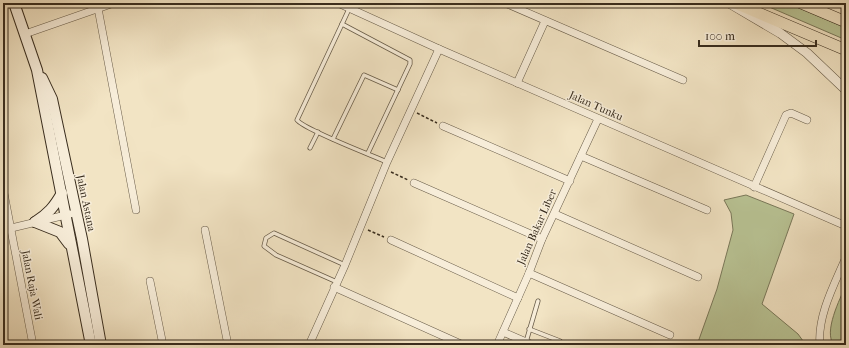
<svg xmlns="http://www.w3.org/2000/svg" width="849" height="348" font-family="'IM FELL French Canon',serif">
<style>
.green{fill:#b9c495;stroke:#79785a}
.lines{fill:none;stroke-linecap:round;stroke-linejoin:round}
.service-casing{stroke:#675b48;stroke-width:5}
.minor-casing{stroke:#675b48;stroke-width:8}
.tertiary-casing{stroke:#675b48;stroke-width:10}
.secondary-casing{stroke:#392d1e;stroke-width:12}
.primary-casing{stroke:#392d1e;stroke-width:12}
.path{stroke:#392d1e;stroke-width:1.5;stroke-dasharray:3 2;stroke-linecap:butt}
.service{stroke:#f7edd9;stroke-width:3.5}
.minor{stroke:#f7edd9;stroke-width:7}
.tertiary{stroke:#f7edd9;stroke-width:9}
.secondary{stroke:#f7edd9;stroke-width:10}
.primary{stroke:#f2e4c4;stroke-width:11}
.labels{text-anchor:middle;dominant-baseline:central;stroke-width:3;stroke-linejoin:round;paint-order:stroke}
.street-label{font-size:11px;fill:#392d1e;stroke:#f7edd9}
</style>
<rect width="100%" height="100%" fill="#f2e4c4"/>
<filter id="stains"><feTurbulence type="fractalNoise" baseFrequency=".005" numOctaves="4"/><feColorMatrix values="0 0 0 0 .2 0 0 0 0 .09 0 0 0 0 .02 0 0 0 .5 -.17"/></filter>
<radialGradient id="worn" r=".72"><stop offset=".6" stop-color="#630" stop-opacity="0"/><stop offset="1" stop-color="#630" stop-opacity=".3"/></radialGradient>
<g class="green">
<path d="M760 3H788L846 28V40Z"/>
<path d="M746 195 794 214 762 304 798 334 806 345H697L717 289 733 230 731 213 724 200Z"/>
<path d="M846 285V345H834C823 332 840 299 846 285Z"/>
</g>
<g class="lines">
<g class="service-casing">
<g id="service">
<path d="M342 24 349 9"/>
<path d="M333 139 364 75 398 90"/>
<path d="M310 148 318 132"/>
<path d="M368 153 410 64V60L342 24 297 120C305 130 371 155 387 162"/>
<path d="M337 282 276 255 264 246 266 238 274 233 345 265"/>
<path d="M529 329 560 341"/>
<path d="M526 342 538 301"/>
</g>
</g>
<g class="minor-casing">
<g id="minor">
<path d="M97 3 136 210"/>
<path d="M338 3 439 49 846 226"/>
<path d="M505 3 683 80"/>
<path d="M25 34 114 3"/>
<path d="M517 83 545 21"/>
<path d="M443 126 570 181"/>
<path d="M581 156 707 210"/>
<path d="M414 183 542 239"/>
<path d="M754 187 786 115 791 113 807 120"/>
<path d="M3 188 33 345"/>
<path d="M555 214 698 277"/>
<path d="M3 230 70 214"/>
<path d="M205 230 228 345"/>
<path d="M391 240 518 298"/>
<path d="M529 273 670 335"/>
<path d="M150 281 163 345"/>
<path d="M334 287 463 345"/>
<path d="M503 332 533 345"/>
<path d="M309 345 345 265 387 162 439 49"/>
<path d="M497 345 529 273 542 239 598 119"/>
<path d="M820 345C817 316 835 283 846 257"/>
</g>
</g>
<g class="tertiary-casing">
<path id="tertiary" d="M729 3 780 33 807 53 846 90"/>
</g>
<g class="secondary-casing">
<g id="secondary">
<path d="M14 3 37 70 91 345"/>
<path d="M42 78 52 99 82 239 101 345"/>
<path d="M35 222 60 232 69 244"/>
<path d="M35 222C48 214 54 207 62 193"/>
</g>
</g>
<g class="primary-casing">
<g id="primary">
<path d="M735 3 846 50"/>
<path d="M801 3 846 22"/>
</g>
</g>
<g class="path">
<path d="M417 113 437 123"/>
<path d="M391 172 408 180"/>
<path d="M368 230 384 237"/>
</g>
<use href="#service" class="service"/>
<use href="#minor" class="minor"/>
<use href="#tertiary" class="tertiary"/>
<use href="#secondary" class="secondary"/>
<use href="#primary" class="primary"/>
</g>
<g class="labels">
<g class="street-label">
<text transform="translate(596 106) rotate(24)">Jalan Tunku</text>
<text transform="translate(86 203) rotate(78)">Jalan Astana</text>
<text transform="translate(537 227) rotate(-66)">Jalan Bakar Liber</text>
<text transform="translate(32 285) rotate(79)">Jalan Raja Wali</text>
</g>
</g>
<rect width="849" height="348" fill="none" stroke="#f2e4c4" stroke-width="16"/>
<rect x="4" y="4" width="841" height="340" fill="none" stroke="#392d1e" stroke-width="2"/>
<rect x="8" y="8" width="833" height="332" fill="none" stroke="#392d1e"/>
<path d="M699 40v6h117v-6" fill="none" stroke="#392d1e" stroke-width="2"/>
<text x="705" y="40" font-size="12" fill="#392d1e" stroke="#f7edd9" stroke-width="3" paint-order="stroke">100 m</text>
<rect width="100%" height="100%" filter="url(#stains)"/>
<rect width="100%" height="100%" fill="url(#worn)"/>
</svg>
